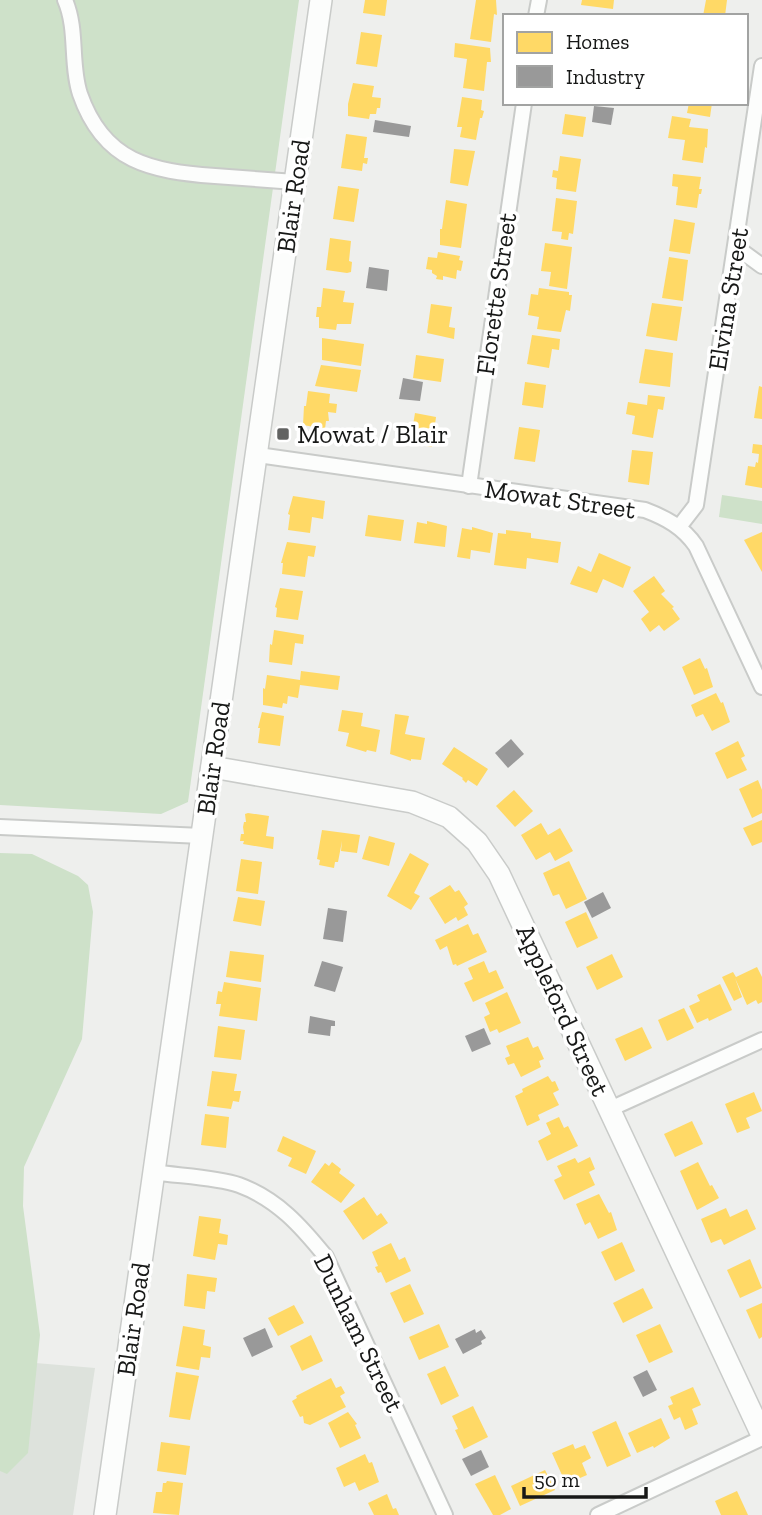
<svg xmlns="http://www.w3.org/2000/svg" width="762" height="1515" font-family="'Zilla Slab',serif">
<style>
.built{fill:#dde2dc}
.green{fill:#cee1c9}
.homes{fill:#ffd966}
.industry{fill:#999}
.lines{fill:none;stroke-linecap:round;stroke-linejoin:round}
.street-casing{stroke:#c9cbc9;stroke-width:18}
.secondary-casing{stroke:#c9cbc9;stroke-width:24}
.street{stroke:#fcfdfc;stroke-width:14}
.secondary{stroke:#fcfdfc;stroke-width:21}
.poi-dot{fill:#626362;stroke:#fff;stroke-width:2.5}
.labels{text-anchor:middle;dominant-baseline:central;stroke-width:7;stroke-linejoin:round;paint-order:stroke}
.street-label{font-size:26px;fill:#171817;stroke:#fff}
.poi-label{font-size:26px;fill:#171817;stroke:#fff;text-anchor:start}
</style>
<rect width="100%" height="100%" fill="#eeefed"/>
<path class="built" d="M0 1360 95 1368 73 1515H0Z"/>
<g class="green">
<path d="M0 0H299L188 802 161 814 0 805Z"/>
<path d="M722 495 762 501V524L719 517Z"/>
<path d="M0 853 32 854 78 876 88 885 93 912 82 1039 24 1167 23 1206 40 1335 28 1453 7 1474 0 1471Z"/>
</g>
<g class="homes">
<path d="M365 0H387L385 16 363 13Z"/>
<path d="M476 0H496L497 15 494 14 491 42 470 39Z"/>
<path d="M582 0H614L613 9 581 5Z"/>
<path d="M706 0H727L725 16H703Z"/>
<path d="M361 32 382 35 377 67 356 64Z"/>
<path d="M455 43 490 48 491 62H487L484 91 463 88 467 59 454 57Z"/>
<path d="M353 83 374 86 372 97 381 98 380 108H377L376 114H370L369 119 348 116V104Z"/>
<path d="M462 97 482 100 481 110 484 111 482 118H480L476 140 460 137 462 127H457Z"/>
<path d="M689 103H712L710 117 687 113Z"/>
<path d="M565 114 586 117 583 137 562 134Z"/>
<path d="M672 116 691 119 689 127 708 129 707 148 705 147 703 163 682 160 685 140 668 138Z"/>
<path d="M346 134 367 137 364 158H368L367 164 363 163 362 171 341 168Z"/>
<path d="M454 149 475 151 468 186 450 183Z"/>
<path d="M560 156 581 159 576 192 556 189 557 178 552 177 553 170 558 171Z"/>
<path d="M673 174 701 177 699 189H702L701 194H699L697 208 676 205 678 187 672 186Z"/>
<path d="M338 186 359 189 354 222 333 219Z"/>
<path d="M556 198 577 201 573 234 569 233 568 240 561 239 562 232 552 231Z"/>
<path d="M446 200 467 204 461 248 440 245V229H442Z"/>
<path d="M674 219 695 223 690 254 669 251Z"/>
<path d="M330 238 351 241 349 261 352 262 351 272 347 273 326 270Z"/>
<path d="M545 243 572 247 567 289 549 286 551 272 541 271Z"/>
<path d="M438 252 460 256 459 260 463 261 461 271 457 270 456 279 443 276V280L436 279 437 276 432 273V270L426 269 428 257 437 258Z"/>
<path d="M669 257 688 260 683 301 662 298Z"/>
<path d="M323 288 345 291 343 302 354 303 351 324H337L336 330 319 328V317H316L317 307H321Z"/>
<path d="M539 288 569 292V295H572L570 311 566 310 561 332 537 329 539 317 528 315 531 294 538 295Z"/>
<path d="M652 303 682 307 677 341 646 336Z"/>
<path d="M431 304 452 307 449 327 455 328 454 339 427 333Z"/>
<path d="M532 335 560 339 559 350 552 349 549 368 527 364Z"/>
<path d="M322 338 364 344 361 366 322 360Z"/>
<path d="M645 349 673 353 670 387 639 383Z"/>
<path d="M416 355 444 359 441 382 413 378Z"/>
<path d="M321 365 361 370 357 392 315 386Z"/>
<path d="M525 382 546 385 543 408 522 405Z"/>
<path d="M759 386 762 387V419L754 418Z"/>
<path d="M308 391 330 394 329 403 337 404 336 413 328 412 329 421H326L325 429 303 425 304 406H306Z"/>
<path d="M648 395 665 397 663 410 658 409 653 438 632 434 635 416 626 414 628 402 647 405Z"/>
<path d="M415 413 436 417 432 447 410 443Z"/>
<path d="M519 427 540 430 535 462 514 459Z"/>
<path d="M753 444 762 445V488L745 485 748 466 755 467 756 462 758 463 759 454 752 453Z"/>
<path d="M632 450 653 452 649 485 628 482Z"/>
<path d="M293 496 325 501 323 519 312 517 310 533 288 530 290 515 288 514Z"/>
<path d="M368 515 404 520 401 541 365 536Z"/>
<path d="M427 521 447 526 445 547 414 543 417 522 427 524Z"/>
<path d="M472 527 493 533 490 553 471 550 470 559 457 557 462 528 472 530Z"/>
<path d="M506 530 531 533V538L561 542 558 563 527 558 526 569 494 565 498 533 506 534Z"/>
<path d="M762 532V572L744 540Z"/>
<path d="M287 542 316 546 314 557 308 556 305 577 282 574 283 563H281Z"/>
<path d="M599 553 631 567 623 588 603 579 597 593 570 584 578 566 591 572Z"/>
<path d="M654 576 665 591 661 594 674 607 672 608 680 619 664 631 659 625 650 632 641 619 649 612 633 591Z"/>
<path d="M280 588 303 591 298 620 276 617 277 608 275 607Z"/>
<path d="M274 630 304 635 303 644 295 643 292 665 269 662 270 644 272 645Z"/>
<path d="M700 658 705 669 707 668 713 687 694 695 682 667Z"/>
<path d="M301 671 340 676 338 690 300 685 298 698 288 696 287 704 283 703 282 708 263 705V688L265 689 267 675 300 680Z"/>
<path d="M716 693 721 703 723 702 730 722 712 731 703 714 696 717 691 705Z"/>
<path d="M342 710 363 713 361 726 380 730 376 752 367 750 366 752 346 746 349 733 338 731Z"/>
<path d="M262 712 284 716 280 746 258 743 260 728H258Z"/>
<path d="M395 714 409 716 405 734 425 738 421 760 411 759V761L390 754Z"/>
<path d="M738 741 745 756 741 758 747 770 727 779 715 753Z"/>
<path d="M454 747 488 769 477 786 468 780 466 783 462 779 463 778 442 764Z"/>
<path d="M758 780 762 790V813L752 818 739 789Z"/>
<path d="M514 790 533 811 515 827 496 806Z"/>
<path d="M248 813 269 816 266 836 274 837 273 849 243 844 244 841H240L241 834H244L243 827 244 822H246L245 814Z"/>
<path d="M762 820V842L752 846 743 828Z"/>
<path d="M541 823 548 835 560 828 573 851 555 861 550 852 536 860 521 835Z"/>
<path d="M322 830 360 835 357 853 341 851 342 841 338 862H335L334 868 319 865 320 860 317 859Z"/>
<path d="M369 836 395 843 389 866 362 859Z"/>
<path d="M410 853 429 864 414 893 420 896 411 910 387 896Z"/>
<path d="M241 859 262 862 258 894 236 891Z"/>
<path d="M569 861 587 899 566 909 559 894 553 896 543 873Z"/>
<path d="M450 885 455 892 459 890 468 904 464 907 468 915 458 921 456 917 445 924 429 898Z"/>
<path d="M238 897 265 901 261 926 233 921Z"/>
<path d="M586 912 598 938 577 948 565 922Z"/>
<path d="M468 924 473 935 478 933 487 952 457 966 456 964 453 965 447 946 440 950 435 940Z"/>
<path d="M230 951 264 955 261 982 226 977Z"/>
<path d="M612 954 623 977 597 990 586 967Z"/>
<path d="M484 961 489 973 496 970 504 988 473 1002 464 983 473 979 468 968Z"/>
<path d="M757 967 762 977V1002L758 1004 756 1000 747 1005 735 978 742 997 734 1001 722 977 733 972 736 977Z"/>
<path d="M224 982 261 988 257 1021 219 1016 221 1004H216L218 991 222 992Z"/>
<path d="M720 984 732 1010 709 1021 708 1018 697 1023 689 1006 700 1001 697 995Z"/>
<path d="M507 992 521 1023 499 1033 497 1029 490 1032 484 1017 490 1014 485 1003Z"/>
<path d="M684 1008 694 1028 667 1041 658 1020Z"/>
<path d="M218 1026 245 1030 241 1060 214 1057Z"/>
<path d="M642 1027 652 1048 625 1061 615 1039Z"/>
<path d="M528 1037 533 1048 538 1046 544 1059 539 1061 541 1067 521 1077 514 1063 508 1065 505 1058 510 1056 506 1046Z"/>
<path d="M212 1071 237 1074 234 1091H241L239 1102 233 1101 231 1109 207 1106Z"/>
<path d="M548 1076 552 1082 555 1081 559 1090 553 1093 559 1105 538 1115 540 1120 527 1126 515 1096 523 1092 522 1089Z"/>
<path d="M754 1092 762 1111 746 1118 750 1128 737 1133 725 1104Z"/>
<path d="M205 1114 229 1117 226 1148 201 1145Z"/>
<path d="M559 1117 564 1128 568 1126 578 1146 547 1161 538 1141 551 1134 546 1123Z"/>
<path d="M692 1121 703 1144 675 1157 664 1134Z"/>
<path d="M283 1136 316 1151 306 1174 288 1166 292 1158 277 1151Z"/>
<path d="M590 1157 595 1169 589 1172 595 1185 564 1200 554 1180 562 1176 557 1166 575 1158 578 1163Z"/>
<path d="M332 1162 341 1169 339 1173 355 1185 341 1203 311 1182 325 1163 329 1166Z"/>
<path d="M698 1162 710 1186 712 1185 719 1198 697 1210 680 1171Z"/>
<path d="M599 1194 609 1213 611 1212 617 1230 598 1239 590 1222 585 1225 576 1204Z"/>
<path d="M364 1197 377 1216 381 1213 388 1223 363 1240 343 1211Z"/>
<path d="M726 1208 730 1217 747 1209 756 1229 724 1245 721 1239 711 1243 701 1219Z"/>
<path d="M199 1216 221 1219 219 1233 228 1235 227 1245 218 1244 215 1260 193 1256Z"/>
<path d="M622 1242 635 1271 615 1281 601 1252Z"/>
<path d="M391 1243 399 1260 405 1257 411 1271 386 1283 381 1272 378 1273 375 1267 378 1266 372 1252Z"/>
<path d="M750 1259 762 1288 740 1298 727 1270Z"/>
<path d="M187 1274 217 1278 215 1292 207 1291 205 1309 184 1306Z"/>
<path d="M410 1284 424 1314 404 1323 390 1293Z"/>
<path d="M643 1288 653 1308 623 1323 613 1303Z"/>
<path d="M762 1303V1337L759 1339 746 1310Z"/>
<path d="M294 1305 304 1323 278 1336 268 1318Z"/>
<path d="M439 1324 449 1347 419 1360 409 1337Z"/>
<path d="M660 1324 673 1352 649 1363 636 1335Z"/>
<path d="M183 1326 205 1330 203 1345 211 1347 210 1358 201 1357 199 1370 176 1366Z"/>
<path d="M311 1335 323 1361 302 1371 290 1346Z"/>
<path d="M445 1366 459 1396 441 1405 427 1374Z"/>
<path d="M176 1372 199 1376 190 1420 169 1417Z"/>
<path d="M331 1378 336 1388 341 1386 345 1393 340 1396 346 1407 310 1425 304 1423 303 1416 300 1417 292 1401 297 1398 296 1396Z"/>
<path d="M693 1387 701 1405 692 1409 698 1424 685 1430 680 1417 674 1420 668 1406 673 1404 670 1397Z"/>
<path d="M473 1406 488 1437 464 1449 455 1430 458 1429 452 1416Z"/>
<path d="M348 1412 357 1424 355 1425 361 1438 340 1448 328 1423Z"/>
<path d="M661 1418 670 1438 654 1448 653 1446 637 1453 628 1433Z"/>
<path d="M616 1421 631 1456 607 1467 592 1432Z"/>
<path d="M161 1442 190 1446 186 1475 157 1471Z"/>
<path d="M573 1444 575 1449 585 1445 591 1458 582 1463 587 1475 566 1484 552 1453Z"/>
<path d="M365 1454 369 1463 372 1462 379 1482 359 1491 355 1482 344 1487 336 1468Z"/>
<path d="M545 1470 555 1490 520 1506 511 1486Z"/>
<path d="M495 1475 511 1509 500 1515H493L475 1484Z"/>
<path d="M167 1481 183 1483 179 1515 153 1513 156 1492H162L163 1483H166Z"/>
<path d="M737 1491 748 1515H721L715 1501Z"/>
<path d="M387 1494 393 1509 396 1508 399 1515H374L368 1503Z"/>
</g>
<g class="industry">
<path d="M594 106 614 108 611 125 592 122Z"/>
<path d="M375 120 411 126 409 137 373 132Z"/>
<path d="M369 267 389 270 387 291 366 288Z"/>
<path d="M403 378 423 382 420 401 399 399Z"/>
<path d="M511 739 524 754 508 768 495 753Z"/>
<path d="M603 892 611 908 592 918 584 902Z"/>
<path d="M328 908 347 911 343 942 323 939Z"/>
<path d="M322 961 343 967 335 992 314 986Z"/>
<path d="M310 1016 335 1021V1026H331L330 1036 308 1033Z"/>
<path d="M484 1028 491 1044 472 1052 465 1036Z"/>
<path d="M265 1328 273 1347 252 1357 243 1338Z"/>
<path d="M475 1329 476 1333 481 1330 486 1338 481 1341 482 1344 463 1354 455 1339Z"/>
<path d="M647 1370 657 1390 643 1397 633 1377Z"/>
<path d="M481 1450 489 1467 471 1476 462 1459Z"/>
</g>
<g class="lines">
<g class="street-casing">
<g id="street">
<path d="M65 0C78 30 70 64 80 94 104 163 151 171 215 176 242 178 269 180 295 182"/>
<path d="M536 16 539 0"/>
<path d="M736 247 762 266"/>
<path d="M258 455 645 510C666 518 683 527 696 546L762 687"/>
<path d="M469 486 524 103"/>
<path d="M679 527 696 505 762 66"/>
<path d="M0 827 202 836"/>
<path d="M610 1109 762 1040"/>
<path d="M153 1172C178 1176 216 1177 239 1185 277 1199 301 1226 326 1257L445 1515"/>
<path d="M598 1515 762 1438"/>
</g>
</g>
<g class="secondary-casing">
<g id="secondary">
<path d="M212 767 412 802 449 817 477 842 499 874 762 1435"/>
<path d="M105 1515 321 0"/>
</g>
</g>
<use href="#street" class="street"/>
<use href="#secondary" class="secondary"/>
</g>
<rect class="poi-dot" x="276" y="427" width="14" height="14" rx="3.5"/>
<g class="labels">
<g class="street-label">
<text transform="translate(293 196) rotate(-82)">Blair Road</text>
<text transform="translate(496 294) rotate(-82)">Florette Street</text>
<text transform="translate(728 299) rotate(-81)">Elvina Street</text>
<text transform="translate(560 499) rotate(8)">Mowat Street</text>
<text transform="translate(213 758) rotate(-82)">Blair Road</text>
<text transform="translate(563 1010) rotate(65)">Appleford Street</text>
<text transform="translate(133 1319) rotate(-82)">Blair Road</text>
<text transform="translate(359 1333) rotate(64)">Dunham Street</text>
</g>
<g class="poi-label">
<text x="297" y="434">Mowat / Blair</text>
</g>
</g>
<rect x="503" y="14" width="245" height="91" fill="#ffffff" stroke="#a2a3a2" stroke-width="2"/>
<rect x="517" y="32" width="35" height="21" fill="#ffd966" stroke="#a2a3a2" stroke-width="2"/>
<text x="566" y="49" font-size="21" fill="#171817">Homes</text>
<rect x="517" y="66" width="35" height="21" fill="#999999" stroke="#a2a3a2" stroke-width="2"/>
<text x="566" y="84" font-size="21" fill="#171817">Industry</text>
<path d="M524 1487v10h122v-10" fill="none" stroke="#171817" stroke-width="3.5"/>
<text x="534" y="1487" font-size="21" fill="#171817" stroke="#ffffff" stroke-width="5" paint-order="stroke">50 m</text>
</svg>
